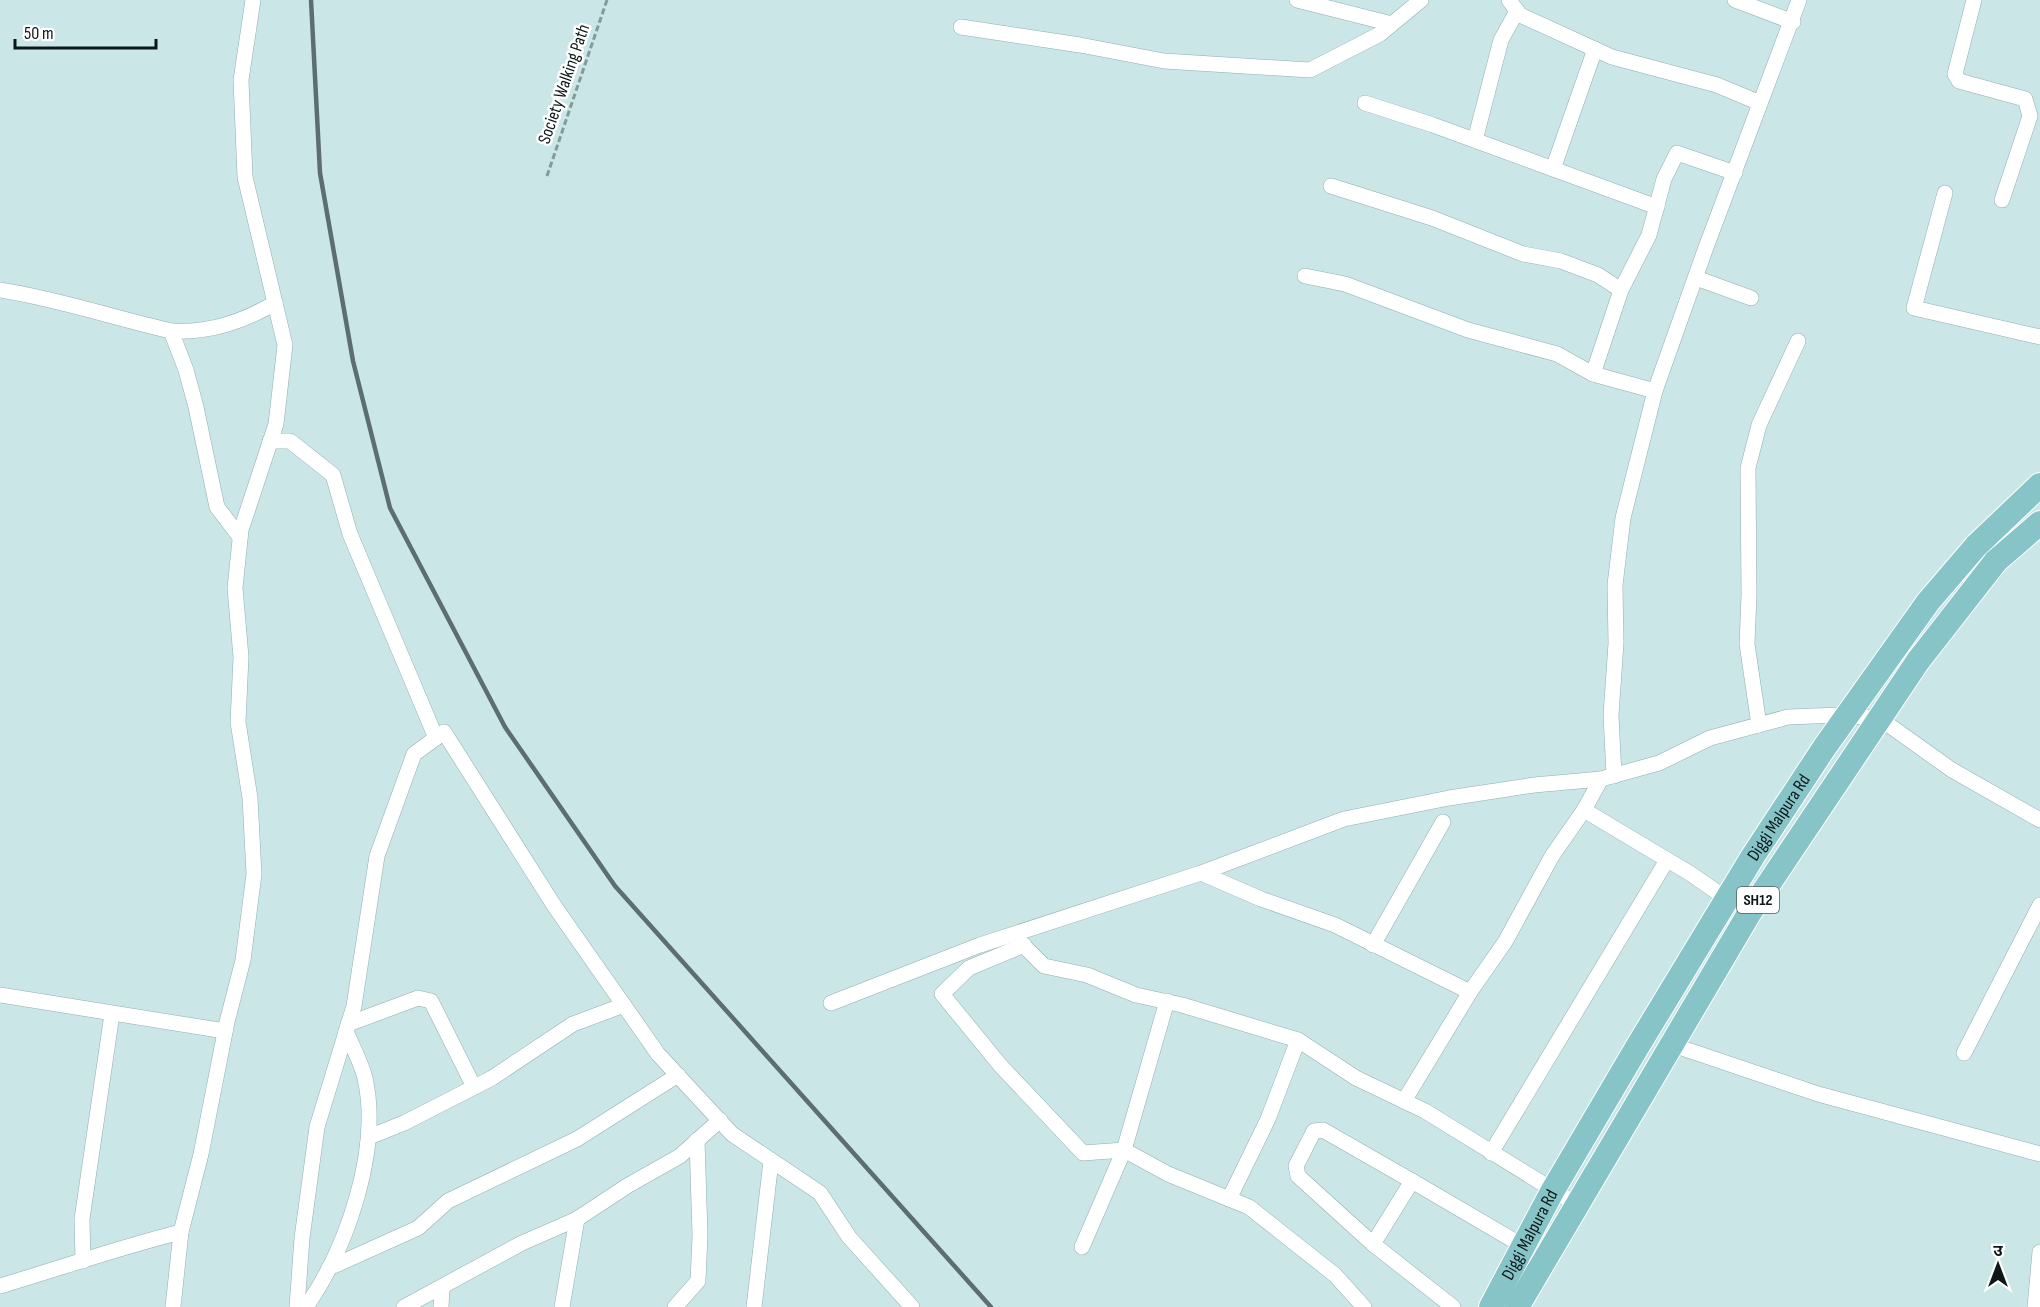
<svg xmlns="http://www.w3.org/2000/svg" width="2040" height="1307" font-family="'Sofia Sans Condensed','Noto Sans Devanagari',sans-serif">
<style>
.lines{fill:none;stroke-linecap:round;stroke-linejoin:round}
.minor-casing{stroke:#93aeaf;stroke-width:16}
.primary-casing{stroke:#fff;stroke-width:26}
.path{stroke:#849a9b;stroke-width:3;stroke-dasharray:6 3;stroke-linecap:butt}
.minor{stroke:#fff;stroke-width:15}
.primary{stroke:#86c4c7;stroke-width:24}
.rail{stroke:#5c6e6f;stroke-width:4.5}
.labels{text-anchor:middle;dominant-baseline:central;stroke-width:5;stroke-linejoin:round;paint-order:stroke}
.shield{fill:#fff;stroke:#565d5d;stroke-width:1.5}
.shield-label{font-size:16px;font-weight:bold;fill:#0d1718}
.street-label{font-size:18px;fill:#0d1718;stroke:#fff}
</style>
<rect width="100%" height="100%" fill="#cae6e7"/>
<g class="lines">
<g class="minor-casing">
<g id="minor">
<path d="M1297 0 1392 24"/>
<path d="M1509 0 1520 15 1612 57 1717 85 1760 103"/>
<path d="M1735 0 1793 22"/>
<path d="M1974 0 1955 74 1959 81 2025 99 2030 116 2002 200"/>
<path d="M961 27 1080 45 1164 61 1310 70 1380 34 1421 0"/>
<path d="M1365 103 1433 125 1657 207"/>
<path d="M1475 140 1501 40 1517 11"/>
<path d="M1553 169 1595 49"/>
<path d="M1331 186 1432 218 1523 254 1561 261 1598 275 1621 290"/>
<path d="M1945 193 1914 308 2040 337"/>
<path d="M1305 276 1345 284 1468 330 1557 354 1593 374 1655 391"/>
<path d="M1696 278 1751 298"/>
<path d="M0 290C58 299 114 318 171 331L186 370 196 407 217 507 240 537"/>
<path d="M171 331C210 333 242 322 275 303"/>
<path d="M1593 374 1621 290 1649 235 1664 179 1677 153 1735 173"/>
<path d="M270 441H290L333 475 350 534 436 738"/>
<path d="M1759 725 1747 644 1749 595 1748 468 1759 425 1798 341"/>
<path d="M1614 776 1611 715 1616 643 1615 585 1623 518 1655 391 1705 250 1799 0"/>
<path d="M1601 779 1584 810 1691 874 1727 899"/>
<path d="M1201 873 1261 899 1335 925 1470 992 1505 942 1552 856 1584 810"/>
<path d="M1017 939 1044 966 1087 975 1136 995 1182 1005 1298 1040 1356 1078 1425 1111 1579 1206"/>
<path d="M1024 945 969 968 942 994 1000 1065 1083 1153 1124 1150 1168 1174 1249 1207 1335 1275 1364 1307"/>
<path d="M1373 945 1443 822"/>
<path d="M0 995 225 1031"/>
<path d="M831 1003 980 945 1201 873 1344 819 1449 798 1534 785 1601 779 1659 763 1710 738 1788 717 1839 715 1879 718 1952 770 2040 820"/>
<path d="M348 1024 418 998 431 1001 474 1087"/>
<path d="M1670 1044 1818 1094 2040 1154"/>
<path d="M1964 1053 2040 905"/>
<path d="M1404 1101 1470 992"/>
<path d="M369 1137 404 1123 492 1078 573 1024 624 1005"/>
<path d="M1491 1153 1667 860"/>
<path d="M1229 1199 1268 1119 1298 1040"/>
<path d="M1373 1244 1298 1176 1296 1166 1314 1131 1323 1130 1412 1181"/>
<path d="M1082 1247 1124 1150 1167 1001"/>
<path d="M83 1261 82 1219 112 1014"/>
<path d="M329 1268 418 1228 448 1201 577 1139 678 1075"/>
<path d="M0 1286C61 1268 120 1247 181 1232"/>
<path d="M173 1307 181 1232 201 1154 227 1022 243 960 254 874 250 798 238 722 241 657 235 588 241 530 276 424 285 345 245 177 241 80 253 0"/>
<path d="M297 1307 302 1238 317 1127 354 1006 377 856 414 754 444 732 555 907 658 1054 732 1134 820 1193 849 1237 912 1307"/>
<path d="M306 1307C347 1248 381 1150 365 1078 361 1062 352 1046 346 1031"/>
<path d="M404 1307 522 1243 577 1219 627 1186 680 1156 720 1120"/>
<path d="M441 1307 442 1288"/>
<path d="M562 1307 577 1219"/>
<path d="M675 1307 698 1281 700 1235 697 1140"/>
<path d="M754 1307 771 1161"/>
<path d="M1453 1307 1373 1244 1412 1181 1523 1246"/>
<path d="M2035 1307 2040 1252"/>
</g>
</g>
<g class="primary-casing">
<g id="primary">
<path id="s1" d="M1491 1307 1553 1190 1636 1049 1753 856 1824 748 1928 602 1976 546 2040 485"/>
<path d="M1517 1307 1750 912 1918 661 1996 561 2040 523"/>
</g>
</g>
<path class="path" d="M547 176 607 0"/>
<use href="#minor" class="minor"/>
<use href="#primary" class="primary"/>
<path class="rail" d="M311 0 320 173 353 361 390 508 505 727 615 886 991 1307"/>
</g>
<g class="labels">
<rect class="shield" x="1737" y="887" width="42" height="26" rx="4.5"/>
<g class="shield-label">
<text x="1758" y="900">SH12</text>
</g>
<g class="street-label">
<text transform="translate(564 84) rotate(-71)">Society Walking Path</text>
<text stroke="none"><textPath href="#s1" startOffset="568">Diggi Malpura Rd</textPath></text>
<text stroke="none"><textPath href="#s1" startOffset="82">Diggi Malpura Rd</textPath></text>
</g>
</g>
<g transform="translate(1998 1265)" stroke="#ffffff" stroke-width="4.5" paint-order="stroke">
<path d="M0-4.5L10 22L0 15L-10 22Z" fill="#0d1718"/>
<text y="-9" font-size="16" font-weight="bold" text-anchor="middle" fill="#0d1718">उ</text>
</g>
<path d="M15 39v9h141v-9" fill="none" stroke="#0d1718" stroke-width="3"/>
<text x="24" y="39" font-size="18" fill="#0d1718" stroke="#ffffff" stroke-width="4.5" paint-order="stroke">50 m</text>
</svg>
